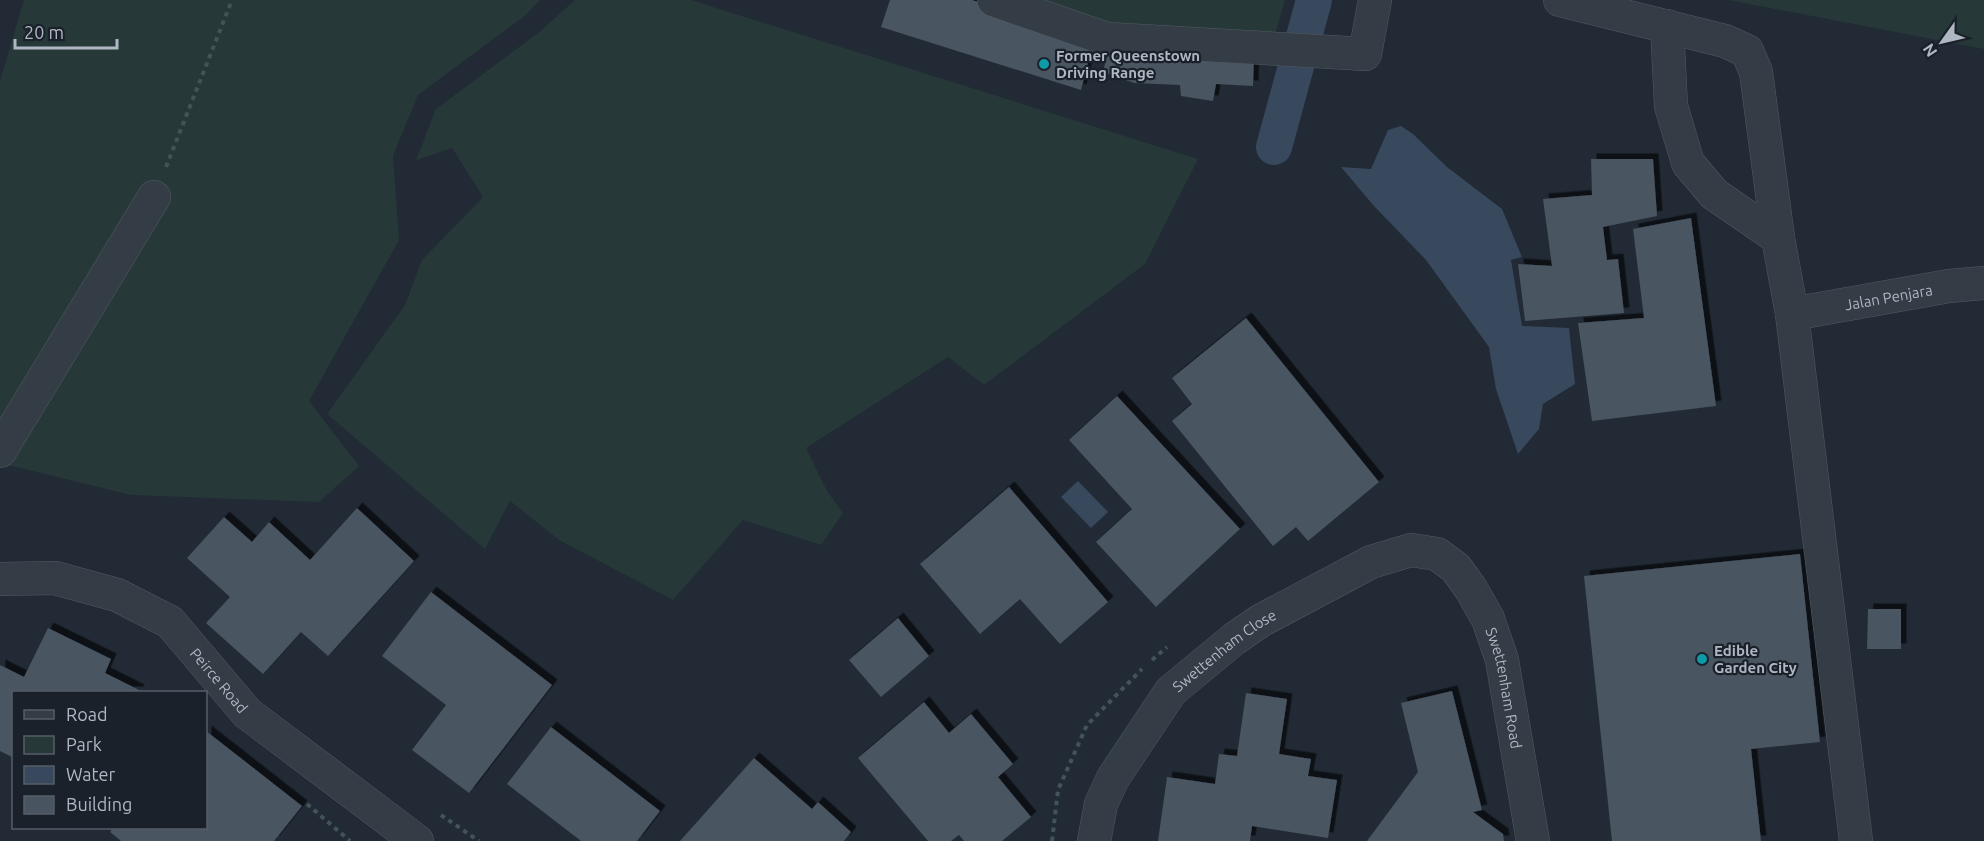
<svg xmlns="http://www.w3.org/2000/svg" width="1984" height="841" font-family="Ubuntu,sans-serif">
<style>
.green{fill:#263838}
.water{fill:#38485d}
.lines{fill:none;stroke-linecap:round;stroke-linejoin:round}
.canal{stroke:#38485d;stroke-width:36}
.building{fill:#495461;filter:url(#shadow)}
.minor-casing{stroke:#525a63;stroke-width:34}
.path{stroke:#425456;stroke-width:4;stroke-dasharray:4.5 4.5;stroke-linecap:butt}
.minor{stroke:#343c46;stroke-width:33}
.culture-dot{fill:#0f9aa8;stroke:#1a212a;stroke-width:2}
.labels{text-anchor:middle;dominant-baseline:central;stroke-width:4.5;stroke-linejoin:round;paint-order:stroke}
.poi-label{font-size:15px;font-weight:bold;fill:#afb7c2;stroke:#1a212a;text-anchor:start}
.street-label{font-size:15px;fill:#afb7c2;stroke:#1a212a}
</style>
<defs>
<filter id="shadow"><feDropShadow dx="5.5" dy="-5.5" stdDeviation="0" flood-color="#0009"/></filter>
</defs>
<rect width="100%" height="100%" fill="#212a35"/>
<g class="green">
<path d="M24 0H540L526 15 418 95 393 156 399 240 309 401 359 466 319 502 131 495 0 463V81Z"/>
<path d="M575 0H691L1198 159 1145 264 984 385 948 357 806 448 827 491 843 513 821 545 743 520 673 600 559 540 510 501 485 549 327 414 405 305 422 260 483 197 452 148 416 160 436 109 538 33Z"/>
<path d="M1026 0H1285L1275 35 1120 31Z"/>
<path d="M1728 0H1984V49Z"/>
</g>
<g class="water">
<path d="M1401 126 1413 134 1447 167 1502 209 1522 257 1511 260 1522 326 1569 328 1575 384 1543 404 1539 429 1518 454 1496 389 1489 347 1426 260 1374 206 1341 167 1371 169 1388 130Z"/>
<path d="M1078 481 1108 512 1091 528 1061 497Z"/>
</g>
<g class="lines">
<path class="canal" d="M1274 147 1314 0"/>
</g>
<g class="building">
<path d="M890 0H972L1094 39 1081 90 881 27Z"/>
<path d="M1109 47 1254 56 1253 86 1216 84 1213 101 1181 96 1180 85 1134 83 1103 72Z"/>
<path d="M1591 159H1653L1657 216 1603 227 1607 260 1618 259 1624 313 1525 321 1518 264 1552 266 1543 199 1592 195Z"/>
<path d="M1691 218 1716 406 1592 421 1578 323 1644 318 1633 229Z"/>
<path d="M1246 318 1379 482 1308 541 1296 527 1273 546 1172 421 1192 404 1172 378Z"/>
<path d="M1117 396 1240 529 1156 607 1096 542 1132 509 1069 440Z"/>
<path d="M1009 487 1108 602 1060 644 1020 599 980 634 920 564Z"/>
<path d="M357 508 414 561 328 656 301 632 263 674 206 623 230 597 187 558 224 517 252 542 269 522 310 560Z"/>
<path d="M1800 554 1820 742 1751 749 1761 841H1612L1584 576Z"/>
<path d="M431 592 552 685 469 793 412 750 446 705 382 656Z"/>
<path d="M1868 609H1901V649H1867Z"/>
<path d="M898 618 929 656 881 697 849 660Z"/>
<path d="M48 628 111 659 105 673 139 690 138 692H14V758L0 751V665L24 677Z"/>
<path d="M1452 691 1482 810 1473 812 1503 834 1504 841H1367L1418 772 1401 703Z"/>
<path d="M1246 693 1287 699 1279 754 1311 759 1308 776 1337 780 1328 838 1252 826 1250 841H1158L1167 777 1215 784 1219 754 1237 756Z"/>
<path d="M924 702 949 733 971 714 1013 764 998 777 1031 817 1002 841H964L959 835 951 841H928L858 758Z"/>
<path d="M551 727 660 811 637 841H581L507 784Z"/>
<path d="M206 731 302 806 274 841H121L110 832 113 828H206Z"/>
<path d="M754 758 812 809 818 802 851 832 844 841H680Z"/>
</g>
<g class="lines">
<g class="minor-casing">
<g id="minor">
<path d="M994 0 1107 39 1365 54 1375 0"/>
<path d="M1560 0 1725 41 1747 51 1756 72 1778 238 1792 314 1856 841"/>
<path d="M1667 26 1671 106 1688 163 1714 194 1778 238"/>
<path id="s1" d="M1792 314 1949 286 1984 283"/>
<path d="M0 451 154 197"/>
<path id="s2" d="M0 579 55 578 117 595 170 622 247 713 417 841"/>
<path id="s3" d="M1094 841 1101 804 1113 778 1171 691 1234 639 1260 621 1371 562 1411 550 1437 554 1456 568 1471 589 1488 619 1502 660 1533 841"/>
</g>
</g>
<g class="path">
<path d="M166 167 232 0"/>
<path d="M1152 660 1167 647"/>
<path d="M307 804 350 841"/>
<path d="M441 815 479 841"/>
<path d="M1052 841 1058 790 1087 725 1142 669"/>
</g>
<use href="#minor" class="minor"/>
</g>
<g class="culture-dot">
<circle cx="1044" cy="64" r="6"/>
<circle cx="1702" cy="659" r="6"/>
</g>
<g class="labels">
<g class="poi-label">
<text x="1056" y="55">Former Queenstown<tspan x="1056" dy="17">Driving Range</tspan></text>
<text x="1714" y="650">Edible<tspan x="1714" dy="17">Garden City</tspan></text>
</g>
<g class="street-label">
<text stroke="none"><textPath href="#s1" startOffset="98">Jalan Penjara</textPath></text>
<text stroke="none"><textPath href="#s3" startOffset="238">Swettenham Close</textPath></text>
<text stroke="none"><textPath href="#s2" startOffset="255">Peirce Road</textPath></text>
<text stroke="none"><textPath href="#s3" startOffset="633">Swettenham Road</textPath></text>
</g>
</g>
<rect x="12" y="691" width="195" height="138" fill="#1a212a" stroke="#565d67" stroke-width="1.5"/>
<rect x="24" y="710" width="30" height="9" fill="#343c46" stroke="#565d67" stroke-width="1.5"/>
<text x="66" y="721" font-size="18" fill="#afb7c2">Road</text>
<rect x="24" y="736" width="30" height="18" fill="#263838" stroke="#565d67" stroke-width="1.5"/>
<text x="66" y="751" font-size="18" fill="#afb7c2">Park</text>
<rect x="24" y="766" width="30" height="18" fill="#38485d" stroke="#565d67" stroke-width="1.5"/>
<text x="66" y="781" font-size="18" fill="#afb7c2">Water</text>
<rect x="24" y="796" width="30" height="18" fill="#495461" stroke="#565d67" stroke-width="1.5"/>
<text x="66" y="811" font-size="18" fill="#afb7c2">Building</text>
<g transform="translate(1942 42) rotate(236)" stroke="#1a212a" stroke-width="4.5" paint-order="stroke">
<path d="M0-4.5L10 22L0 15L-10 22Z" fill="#afb7c2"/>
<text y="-9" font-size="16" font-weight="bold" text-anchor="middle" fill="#afb7c2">N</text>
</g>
<path d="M15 39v9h102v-9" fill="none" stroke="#afb7c2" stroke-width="3"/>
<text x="24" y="39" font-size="18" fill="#afb7c2" stroke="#1a212a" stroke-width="4.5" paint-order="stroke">20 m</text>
</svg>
